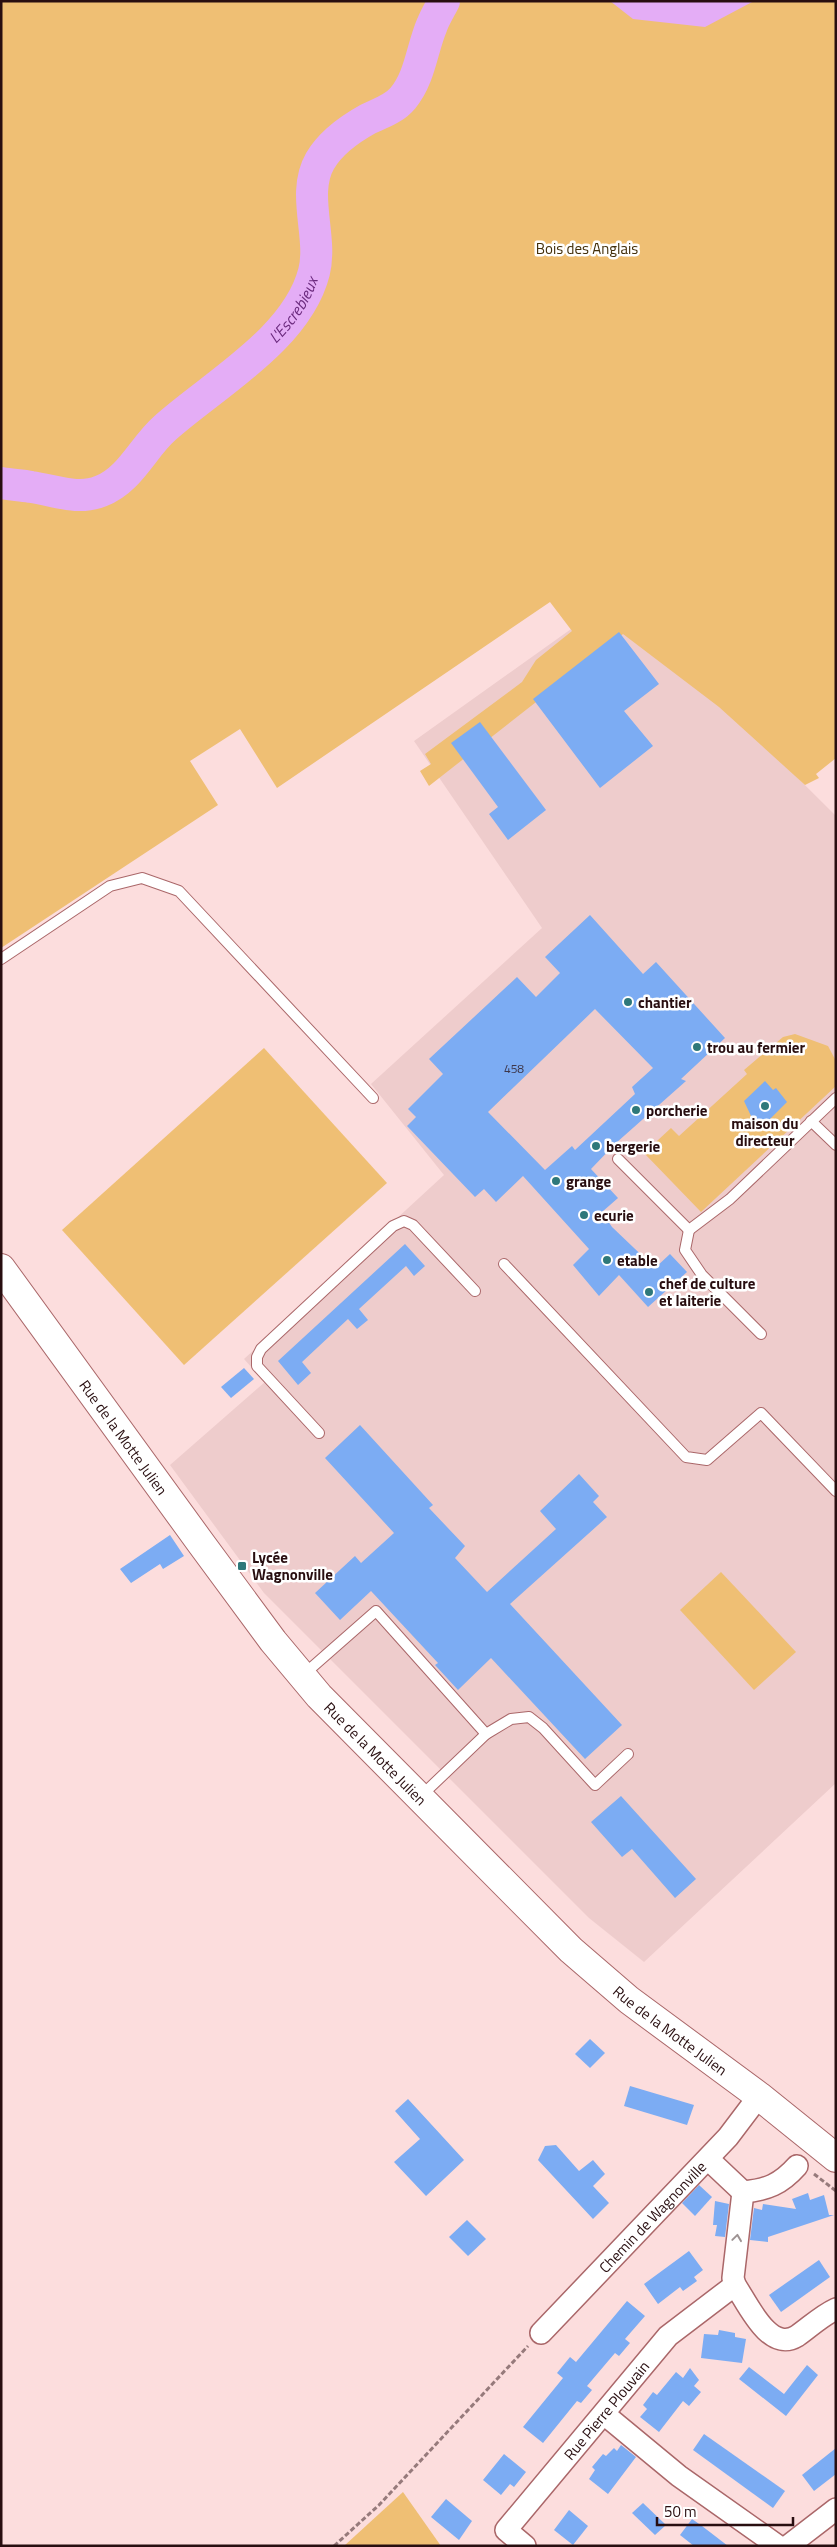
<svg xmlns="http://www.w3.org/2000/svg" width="837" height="2547" font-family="'Titillium Web',sans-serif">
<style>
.built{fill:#ecc}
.green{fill:#efbf74}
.water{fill:#e4adf6}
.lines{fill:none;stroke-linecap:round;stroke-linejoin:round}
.river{stroke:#e4adf6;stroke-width:32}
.building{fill:#7cacf3;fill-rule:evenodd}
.lane-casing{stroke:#aa6769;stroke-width:12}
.street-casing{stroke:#aa6769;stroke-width:24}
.secondary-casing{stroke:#aa6769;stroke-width:30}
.path{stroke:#967a7b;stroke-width:3;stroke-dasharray:5 2.5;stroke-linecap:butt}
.lane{stroke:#fff;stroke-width:10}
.street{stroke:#fff;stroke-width:21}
.secondary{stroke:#fff;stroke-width:28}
.oneway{stroke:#9e9393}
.poi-dot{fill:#2e787a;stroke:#fff;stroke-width:2}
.labels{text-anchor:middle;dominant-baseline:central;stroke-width:5;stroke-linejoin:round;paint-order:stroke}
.number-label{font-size:12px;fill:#3d3649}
.park-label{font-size:15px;fill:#422e09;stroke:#fff}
.poi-label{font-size:15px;font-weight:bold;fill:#280e10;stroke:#fff;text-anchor:start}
.street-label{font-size:15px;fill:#280e10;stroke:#fff}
.water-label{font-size:16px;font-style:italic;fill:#6b2a7e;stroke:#fff}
</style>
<rect width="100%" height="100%" fill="#fcdddd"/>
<path class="built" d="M616 597 836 816V1783L644 1962 589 1918 264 1593 170 1465 265 1382 244 1359 444 1175 371 1084 542 928 414 741Z"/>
<g class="green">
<path d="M1 1H836V758L816 774 819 778 805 785 719 707 623 634 429 786 420 771 431 764 425 754 522 682 536 660 572 631 550 602 277 788 240 729 190 761 218 805 1 948Z"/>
<path d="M795 1034 828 1046 836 1061V1086L701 1212 644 1153 671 1128 679 1136 747 1074 744 1070 783 1037Z"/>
<path d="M264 1048 387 1183 184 1365 62 1230Z"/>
<path d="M721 1572 796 1652 754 1690 680 1610Z"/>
<path d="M403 2492 441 2546H344Z"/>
</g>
<path class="water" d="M610 1H754L705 27 633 19Z"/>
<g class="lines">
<path class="river" id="s1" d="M1 483C11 485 21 485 31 487 54 490 78 501 101 491 130 480 143 447 165 428 213 385 297 339 314 272 323 237 301 194 320 161 331 142 350 129 368 119 381 113 394 109 403 98 420 78 422 48 432 25 435 17 440 9 444 1"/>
</g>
<g class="building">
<path d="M619 632 659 684 624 711 653 746 600 788 533 699Z"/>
<path d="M480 722 546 810 508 840 489 814 498 807 451 743Z"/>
<path d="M590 915 643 974 656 962 725 1038 681 1079 686 1081 616 1143 591 1169 618 1198 602 1212 612 1227 655 1268 670 1254 687 1272 648 1307 619 1275 599 1296 573 1265 589 1249 523 1176 496 1202 484 1189 475 1197 407 1126 416 1117 408 1109 443 1074 429 1059 517 977 536 997 560 973 545 957ZM595 1009 653 1068 632 1087 635 1094 575 1150 572 1146 545 1170 488 1112Z"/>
<path d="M765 1081 773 1090 776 1088 787 1102 758 1131 744 1101Z"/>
<path d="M405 1244 425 1266 414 1276 406 1266 359 1309 368 1320 357 1329 348 1319 302 1362 311 1373 298 1385 278 1361Z"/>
<path d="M244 1368 254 1379 231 1398 221 1387Z"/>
<path d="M360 1425 433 1505 429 1508 465 1546 455 1558 487 1592 556 1529 540 1511 579 1474 599 1496 593 1502 607 1517 510 1604 622 1725 585 1759 491 1658 458 1690 435 1665 438 1663 371 1591 340 1620 315 1593 355 1556 361 1563 394 1533 325 1458Z"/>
<path d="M170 1535 184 1556 163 1569 160 1564 131 1583 120 1569Z"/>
<path d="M621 1796 696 1879 675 1898 632 1849 622 1857 591 1822Z"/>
<path d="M590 2039 605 2053 590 2068 575 2054Z"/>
<path d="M630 2086 694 2105 687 2125 624 2106Z"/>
<path d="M408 2099 464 2160 426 2196 394 2162 420 2139 395 2111Z"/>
<path d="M556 2145 579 2171 593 2160 605 2174 593 2186 609 2203 593 2219 538 2160 545 2146Z"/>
<path d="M699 2185 712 2197 695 2216 682 2203Z"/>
<path d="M808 2193 810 2200 824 2195 829 2215H834L768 2237V2242L750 2240 754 2208 762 2210 763 2204 796 2209 792 2199Z"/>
<path d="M715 2201 729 2204 725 2237 715 2236 717 2225H713Z"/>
<path d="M467 2220 486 2239 468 2256 449 2237Z"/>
<path d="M689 2251 703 2270 694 2277 697 2281 683 2291 680 2287 658 2304 644 2284Z"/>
<path d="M819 2260 830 2277 781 2312 769 2295Z"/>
<path d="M627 2301 645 2316 625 2339 630 2343 619 2356 615 2353 609 2360 587 2386 592 2390 581 2403 577 2401 543 2443 523 2427 563 2378 557 2373 570 2357 576 2362Z"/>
<path d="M719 2330 735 2333V2337L746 2339 742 2363 701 2358 704 2334 718 2335Z"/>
<path d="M807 2365 818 2375 786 2416 739 2379 749 2367 784 2394Z"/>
<path d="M690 2368 699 2380 694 2386 701 2392 689 2406 683 2401 659 2432 640 2417 647 2409 643 2405 653 2392 657 2395 676 2372 683 2378Z"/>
<path d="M704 2434 785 2491 773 2508 693 2450Z"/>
<path d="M621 2445 636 2457 608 2494 589 2479 595 2470 592 2467 603 2454 606 2456 614 2448 617 2451Z"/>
<path d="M836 2448V2474L814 2491 802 2475Z"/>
<path d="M504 2454 526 2472 514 2487 510 2484 501 2495 483 2480Z"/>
<path d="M446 2499 472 2521 459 2540 431 2517Z"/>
<path d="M643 2503 666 2525 655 2535 632 2513Z"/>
<path d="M569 2510 588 2526 573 2545 554 2530Z"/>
<path d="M692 2519 702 2526 728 2546H694L680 2535Z"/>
</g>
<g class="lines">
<g class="lane-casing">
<g id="lane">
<path d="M1 959 110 886 142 878 179 891 373 1098"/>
<path d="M811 1121 836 1145"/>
<path d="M618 1159 689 1230 730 1199 836 1098"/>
<path d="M689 1230 685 1250 702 1275 761 1334"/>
<path d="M504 1264 686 1457 707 1460 761 1413 836 1491"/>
<path d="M319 1433 257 1366V1357L261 1349 393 1226 404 1221 413 1225 475 1291"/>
<path d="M302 1676 376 1611 486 1734 420 1797"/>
<path d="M486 1734 511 1719 529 1717 543 1728 595 1785 628 1754"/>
</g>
</g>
<g class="street-casing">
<g id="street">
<path d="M708 2159 743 2192C767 2190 781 2184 797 2166"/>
<path d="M743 2192 733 2278 735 2285C748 2304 769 2353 797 2336 810 2327 821 2316 836 2309"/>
<path id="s2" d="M541 2333 728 2137 759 2096"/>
<path d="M604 2414 679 2476 778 2546"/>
<path id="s3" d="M525 2546 506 2530 668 2336 735 2285"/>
<path d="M788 2546 836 2509"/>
</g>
</g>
<g class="secondary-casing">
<g id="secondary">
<path id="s4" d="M1 1268 200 1542 273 1641 319 1696 571 1950 629 2000 759 2096 836 2158"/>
</g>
</g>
<g class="path">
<path d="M814 2174 836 2191"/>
<path d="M334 2546 379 2505 528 2346"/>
</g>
<use href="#lane" class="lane"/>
<use href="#street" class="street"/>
<use href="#secondary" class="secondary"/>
</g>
<defs><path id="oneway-chevron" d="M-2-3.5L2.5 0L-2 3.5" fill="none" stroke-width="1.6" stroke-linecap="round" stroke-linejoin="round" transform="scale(1.25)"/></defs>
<use class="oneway" href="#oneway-chevron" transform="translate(737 2238) rotate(-82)"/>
<g class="poi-dot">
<circle cx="628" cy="1002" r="5"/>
<circle cx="697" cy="1047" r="5"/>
<circle cx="765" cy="1106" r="5"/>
<circle cx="636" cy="1110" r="5"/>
<circle cx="596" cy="1146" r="5"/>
<circle cx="556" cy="1181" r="5"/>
<circle cx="584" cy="1215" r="5"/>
<circle cx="607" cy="1260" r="5"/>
<circle cx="649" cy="1292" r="5"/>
<rect x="237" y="1561" width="10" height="10" rx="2.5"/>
</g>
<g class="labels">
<g class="number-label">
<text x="514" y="1068">458</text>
</g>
<g class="park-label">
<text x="587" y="248">Bois des Anglais</text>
</g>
<g class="poi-label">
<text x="638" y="1002">chantier</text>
<text x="707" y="1047">trou au fermier</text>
<text x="646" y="1110">porcherie</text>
<text x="765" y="1123" text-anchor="middle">maison du<tspan x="765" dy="17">directeur</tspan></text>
<text x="606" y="1146">bergerie</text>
<text x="566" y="1181">grange</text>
<text x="594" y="1215">ecurie</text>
<text x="617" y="1260">etable</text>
<text x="659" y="1283">chef de culture<tspan x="659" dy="17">et laiterie</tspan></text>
<text x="252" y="1557">Lycée<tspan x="252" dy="17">Wagnonville</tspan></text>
</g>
<g class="street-label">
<text stroke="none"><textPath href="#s4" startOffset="209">Rue de la Motte Julien</textPath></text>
<text stroke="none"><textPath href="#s4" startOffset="614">Rue de la Motte Julien</textPath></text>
<text stroke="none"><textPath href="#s4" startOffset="1019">Rue de la Motte Julien</textPath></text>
<text stroke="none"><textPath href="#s2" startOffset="161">Chemin de Wagnonville</textPath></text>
<text stroke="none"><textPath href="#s3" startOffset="181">Rue Pierre Plouvain</textPath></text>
</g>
<g class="water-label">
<text stroke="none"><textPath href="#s1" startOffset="368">L'Escrebieux</textPath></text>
</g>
</g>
<rect width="837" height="2547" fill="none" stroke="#280e10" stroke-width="5"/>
<path d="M657 2517v8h136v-8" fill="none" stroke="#280e10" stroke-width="2.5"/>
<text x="664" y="2517" font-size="15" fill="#280e10" stroke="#ffffff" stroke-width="4" paint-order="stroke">50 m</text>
</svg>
